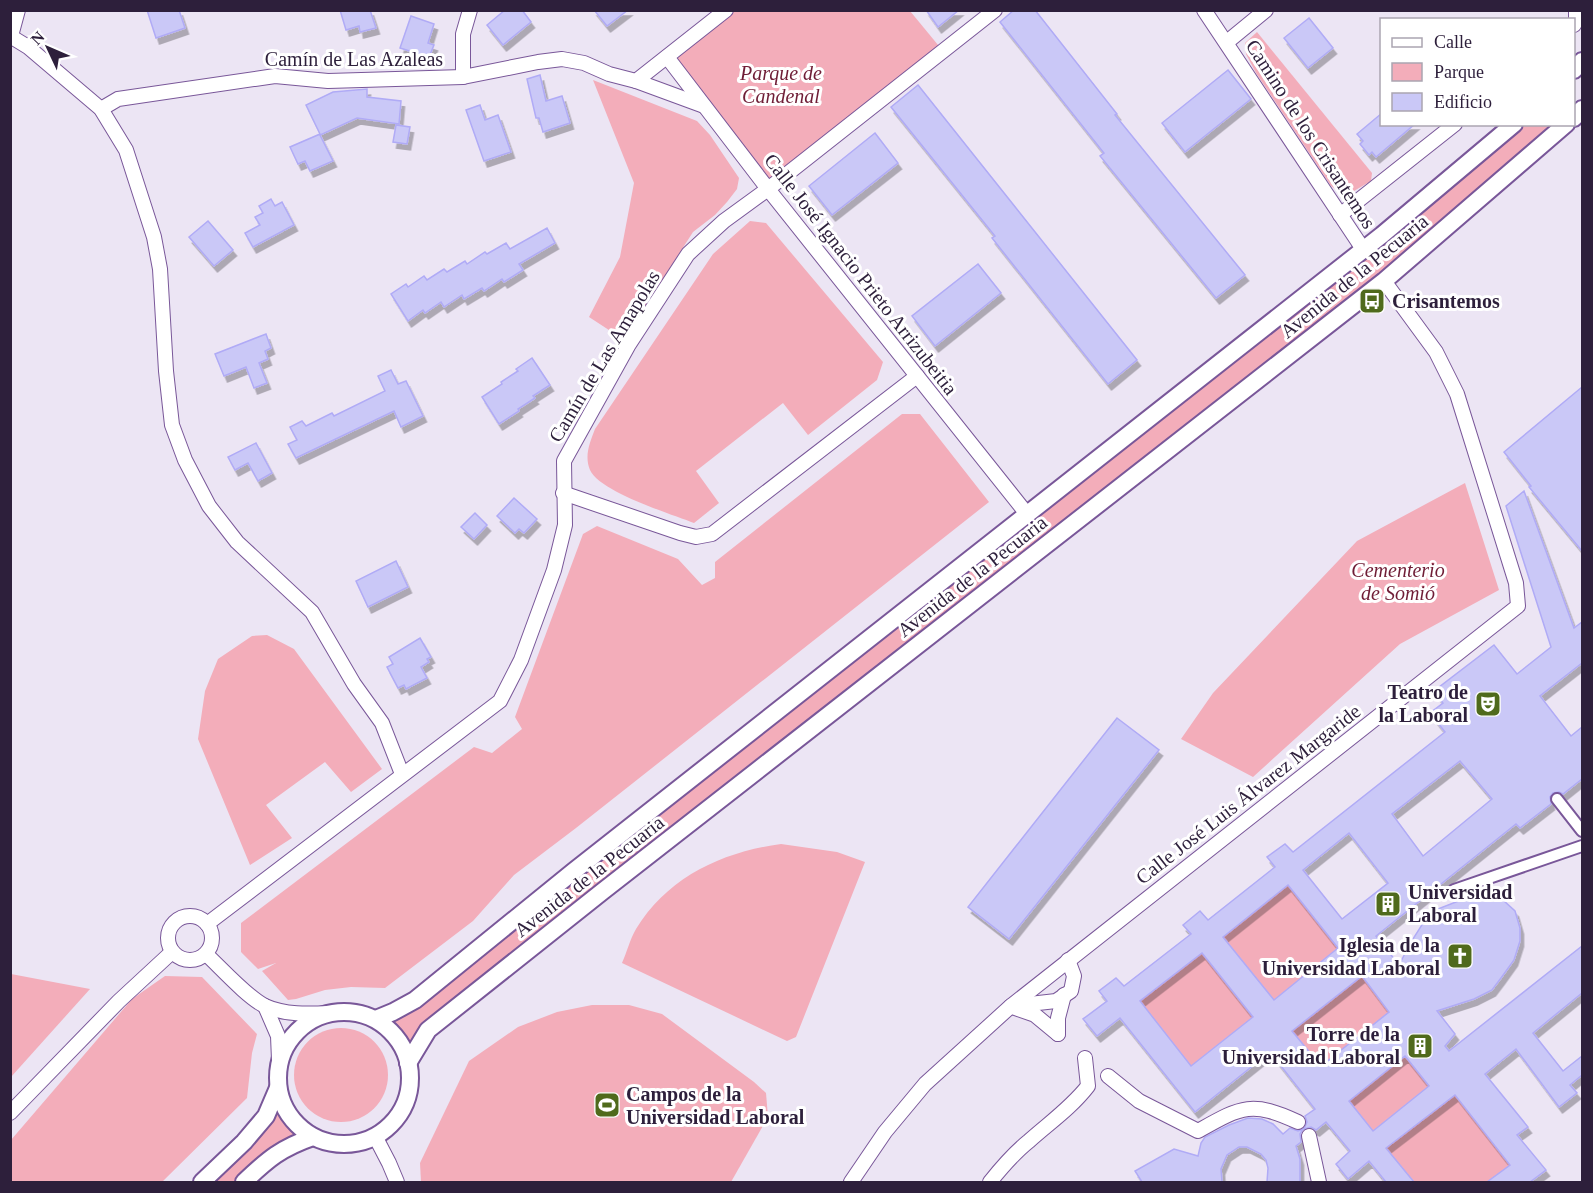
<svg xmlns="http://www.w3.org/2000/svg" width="1593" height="1193" font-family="'Times New Roman',serif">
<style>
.green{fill:#f3adba}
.building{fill:#cac8f7;stroke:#b0abf6;stroke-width:1.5;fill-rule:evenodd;filter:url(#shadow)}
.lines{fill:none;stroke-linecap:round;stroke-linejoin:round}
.pedestrian-casing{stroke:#795799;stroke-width:14}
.minor-casing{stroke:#795799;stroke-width:16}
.tertiary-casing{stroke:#795799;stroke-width:20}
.pedestrian{stroke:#fff;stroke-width:10}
.minor{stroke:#fff;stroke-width:14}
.tertiary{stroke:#fff;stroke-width:16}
.labels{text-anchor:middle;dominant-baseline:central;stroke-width:6;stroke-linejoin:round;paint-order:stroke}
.street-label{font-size:20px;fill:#2d1f3b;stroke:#fff}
.park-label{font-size:20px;font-style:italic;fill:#6f1d36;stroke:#fff}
.poi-label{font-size:20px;font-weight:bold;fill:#2d1f3b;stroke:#fff;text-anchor:start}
</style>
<defs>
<filter id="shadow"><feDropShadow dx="3.5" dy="6" stdDeviation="0" flood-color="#0004"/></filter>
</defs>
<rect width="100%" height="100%" fill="#ece5f4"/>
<g class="green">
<path d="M726 10 910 11 943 51 768 189 667 57Z"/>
<path d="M1257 32 1372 173 1371 181 1354 191 1343 194 1331 186 1256 73 1246 54 1245 43Z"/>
<path d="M593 80 697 121 710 135 739 178 737 189 727 202 715 215 693 232 634 324 612 332 589 317 620 257 634 183Z"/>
<path d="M1514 125H1566L1384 281 428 1030 408 1063C402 1041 393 1032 376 1019L393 1012Z"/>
<path d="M750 221 766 223 883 362 877 380 808 435 783 403 696 471 719 503 694 523C671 514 600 492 590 470 584 456 590 442 595 429L713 254Z"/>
<path d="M902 414H920L989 502 576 828 514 875 473 921 385 988 351 987 325 990 296 999 288 1000 262 971 276 963 258 969 241 952V923L474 747 492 753 522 729 515 717 583 534 597 526 678 559 702 585 715 578V562Z"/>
<path d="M1465 483 1499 590 1400 644 1253 777 1181 739 1213 693 1357 541Z"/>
<path d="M267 635 294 649 382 769 351 792 325 762 266 805 292 838 250 865 198 739 205 691 218 659 252 636Z"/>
<path d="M781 844 837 852 865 862 796 1037 787 1041 622 963C627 952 630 939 636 929 668 877 722 852 781 844Z"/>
<path d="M1288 885 1338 948 1274 1000 1223 937Z"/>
<path d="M1202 953 1253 1017 1191 1066 1140 1001Z"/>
<path d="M11 974 90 989 11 1077 10 974Z"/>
<path d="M165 976 202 977 257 1034 252 1053 247 1098 162 1182H11V1140L132 999Z"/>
<path d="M1362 976 1389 1012 1321 1066 1292 1031Z"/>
<path d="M592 1005H629L662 1014 754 1082 766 1093 768 1117 731 1182H421L420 1163 469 1061 518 1027 557 1012Z"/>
<circle cx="341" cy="1075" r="47"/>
<path d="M1405 1056 1417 1071 1441 1077 1373 1131 1349 1101Z"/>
<path d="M278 1088C286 1112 293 1121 313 1137L244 1182H202Z"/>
<path d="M1455 1095 1510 1165 1487 1182H1414L1386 1148Z"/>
</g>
<g class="building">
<path d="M147 10H179L185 28 156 38Z"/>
<path d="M340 10H370L376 28 360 32 359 26 346 30Z"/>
<path d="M505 10H522L531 22 503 45 487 25Z"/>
<path d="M594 10H628L607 26Z"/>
<path d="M926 10H959L938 27Z"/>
<path d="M1014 10H1035L1117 114 1115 115 1245 275 1216 298 1100 156 1104 153 1000 22Z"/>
<path d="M411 16 434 24 428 43 434 45 429 57 400 48Z"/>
<path d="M1309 18 1333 48 1308 68 1284 38Z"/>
<path d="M1228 70 1251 99 1185 152 1162 123Z"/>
<path d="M540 75 546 101 562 96 570 123 543 132 539 118H536L527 79Z"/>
<path d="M918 85 1137 360 1108 384 992 238 995 236 891 107Z"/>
<path d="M367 89V97L401 101 399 124 357 118 320 135 333 161 310 171 305 161 298 164 290 147 320 134 306 105 333 92Z"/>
<path d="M480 105 485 120 498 115 511 152 484 161 466 110Z"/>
<path d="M1382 113V124H1415L1376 157 1372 152 1369 155 1360 144 1363 141 1357 134Z"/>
<path d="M396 125 410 127 407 144 393 142Z"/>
<path d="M875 133 898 163 832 215 809 186Z"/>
<path d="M271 199 275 206 282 202 294 225 253 247 245 233 260 225 255 217 263 213 259 206Z"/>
<path d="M208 221 233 250 214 266 189 237Z"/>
<path d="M547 228 555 243 519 264 523 270 504 282 502 279 484 291 482 288 464 299 462 295 444 307 441 302 425 313 423 310 408 321 391 294 406 284 408 287 424 276 427 280 444 269 447 272 465 261 467 264 485 252 487 254 506 243 510 249Z"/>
<path d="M978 264 1001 293 935 346 912 316Z"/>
<path d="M266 334 271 348 265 351 268 359 259 363 267 383 254 388 246 367 224 376 215 354Z"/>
<path d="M532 358 550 385 533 396 535 398 518 409 519 411 499 424 482 397 502 384 501 382 518 371 516 369Z"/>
<path d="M391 370 398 384 406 381 423 416 401 427 394 411 296 458 288 444 297 440 290 427 302 421 306 426 332 413 334 416 385 391 378 376Z"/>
<path d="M1582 387V551L1529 487 1531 486 1504 452Z"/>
<path d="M256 443 272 473 258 481 248 463 235 470 228 457Z"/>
<path d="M1524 491 1574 628 1582 622V663L1540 696 1571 736 1582 727V779L1563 794 1559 792 1553 793 1550 797 1551 804 1520 828 1516 824 1376 936 1399 965 1411 942 1430 912 1461 900 1478 896 1495 898 1504 901 1515 911 1520 928V941L1514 960 1501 978 1492 990 1474 999 1437 1011 1455 1034 1445 1046 1449 1051 1582 946V993L1533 1033 1563 1071 1582 1056V1075L1570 1085 1577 1093 1559 1107 1516 1049 1485 1074 1528 1127 1517 1135 1546 1170 1530 1182H1487L1510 1165 1455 1095 1386 1148 1414 1182H1386L1369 1161 1348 1179 1336 1164 1350 1151 1326 1122 1316 1130 1311 1127 1304 1129 1307 1122 1305 1116 1315 1109 1270 1052 1195 1112 1120 1018 1097 1036 1083 1019 1107 1001 1099 991 1116 978 1124 986 1191 934 1183 925 1200 911 1208 920 1275 867 1267 857 1285 844 1293 852 1445 732 1430 713 1443 703 1434 691 1494 645 1517 674 1551 647 1506 506ZM1460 761 1492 799 1423 856 1392 814ZM1349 833 1388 883 1342 919 1303 870ZM1288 885 1338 948 1274 1000 1223 937ZM1202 953 1253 1017 1191 1066 1140 1001ZM1362 976 1389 1012 1321 1066 1292 1031ZM1405 1056 1429 1086 1373 1131 1349 1101Z"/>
<path d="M514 498 537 519 524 533 519 529 515 533 497 516Z"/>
<path d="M475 513 487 525 474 539 461 527Z"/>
<path d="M396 561 408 587 368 607 356 581Z"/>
<path d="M420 638 431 657 427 659 429 662 421 667 427 678 406 689 404 685 398 688 387 667 393 664 389 657Z"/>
<path d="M1117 718 1159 750 1009 939 968 907Z"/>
<path d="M1248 1118 1262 1119 1273 1124 1283 1134 1290 1128 1298 1131 1303 1129 1300 1134 1301 1142 1296 1146 1300 1159V1182H1267L1268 1168 1266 1160 1261 1154 1247 1147H1239L1227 1155 1221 1169 1222 1182H1142L1135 1171 1174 1149 1198 1156 1201 1143 1205 1137 1229 1125Z"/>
</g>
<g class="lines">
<g class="pedestrian-casing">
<g id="pedestrian">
<path d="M1557 799 1582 831"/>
<path d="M1454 890 1582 846"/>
</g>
</g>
<g class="minor-casing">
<g id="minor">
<path d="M1204 10 1363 249"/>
<path d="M1574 25 1576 21V10"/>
<path d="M10 36 28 47 101 109 126 150 154 237 160 269 166 371 172 425 185 460 209 506 237 542 312 612 354 684 382 723 402 774"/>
<path d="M11 36 18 10"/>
<path d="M1227 42 1266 10"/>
<path d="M667 57 768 189 1027 514"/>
<path d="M463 77V34L470 10"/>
<path d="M636 81 704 106"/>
<path d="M101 109 118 99 275 76 328 81 463 77 538 62 562 59 584 63 609 74 636 81 726 10"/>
<path d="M1340 215 1455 124"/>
<path d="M563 493 680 533 696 537 712 534 917 376"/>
<circle cx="190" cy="938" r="22"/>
<path d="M207 924 500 701 521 660 554 570 565 525 564 461 628 346 688 254 724 221 768 189 995 10"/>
<path d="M206 954C221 968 248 998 265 1006 285 1015 308 1014 329 1013"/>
<path d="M265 1006 278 1036 279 1060"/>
<path d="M1011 1006 1056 1001 1071 991 1074 976 1068 960"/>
<path d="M1015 1008 1035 1015 1058 1034"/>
<path d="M1058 1034V1018L1064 995"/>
<path d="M1108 1076 1139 1101 1198 1131C1241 1107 1251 1100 1298 1122"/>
<path d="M10 1113 119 1001 172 952"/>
<path d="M1309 1136 1319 1182"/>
<path d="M376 1138 389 1163 397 1182"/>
<path d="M851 1182 885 1132 925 1084 1011 1006 1518 606 1516 583 1457 394 1436 352 1384 281"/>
<path d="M990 1182C1002 1167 1014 1153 1029 1141 1049 1123 1071 1108 1088 1086L1085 1058"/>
</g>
</g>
<g class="tertiary-casing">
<g id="tertiary">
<path d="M1574 70 1582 61"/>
<path d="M1574 118 1582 109"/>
<circle cx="344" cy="1078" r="66"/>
<path d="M376 1019 393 1012 415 1000 574 871 1382 235 1514 124"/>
<path d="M408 1063 428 1030 603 891 1384 281 1566 124"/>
<path d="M202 1182 244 1142 266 1116 278 1088"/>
<path d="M244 1182C268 1159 281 1148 313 1137"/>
</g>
</g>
<use href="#pedestrian" class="pedestrian"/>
<use href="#minor" class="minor"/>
<use href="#tertiary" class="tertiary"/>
</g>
<defs>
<g id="bus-square" transform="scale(1.35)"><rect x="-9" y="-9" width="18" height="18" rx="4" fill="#4f6a1c" stroke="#fff"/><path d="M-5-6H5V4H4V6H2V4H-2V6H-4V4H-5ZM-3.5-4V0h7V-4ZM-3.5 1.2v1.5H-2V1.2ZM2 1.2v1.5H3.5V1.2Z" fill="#fff"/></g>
<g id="theatre-square" transform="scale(1.35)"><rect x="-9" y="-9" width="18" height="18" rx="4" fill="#4f6a1c" stroke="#fff"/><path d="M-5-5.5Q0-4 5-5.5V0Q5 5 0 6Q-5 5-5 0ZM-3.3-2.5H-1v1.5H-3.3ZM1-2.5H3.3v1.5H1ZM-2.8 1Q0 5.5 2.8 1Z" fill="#fff"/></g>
<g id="building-square" transform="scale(1.35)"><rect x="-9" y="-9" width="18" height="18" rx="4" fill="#4f6a1c" stroke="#fff"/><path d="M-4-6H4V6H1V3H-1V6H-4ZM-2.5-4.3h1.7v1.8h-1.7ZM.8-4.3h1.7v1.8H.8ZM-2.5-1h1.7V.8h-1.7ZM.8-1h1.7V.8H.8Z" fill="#fff"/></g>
<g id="church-square" transform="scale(1.35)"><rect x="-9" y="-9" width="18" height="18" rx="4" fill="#4f6a1c" stroke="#fff"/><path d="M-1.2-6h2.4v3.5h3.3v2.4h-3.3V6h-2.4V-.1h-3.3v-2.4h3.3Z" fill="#fff"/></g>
<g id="stadium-square" transform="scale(1.35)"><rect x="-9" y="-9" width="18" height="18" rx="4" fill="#4f6a1c" stroke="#fff"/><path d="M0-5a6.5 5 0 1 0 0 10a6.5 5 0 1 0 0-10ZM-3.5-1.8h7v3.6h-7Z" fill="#fff"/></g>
</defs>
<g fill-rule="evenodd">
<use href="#bus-square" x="1372" y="301"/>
<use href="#theatre-square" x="1488" y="704"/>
<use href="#building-square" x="1388" y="904"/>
<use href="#church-square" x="1460" y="956"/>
<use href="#building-square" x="1420" y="1046"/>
<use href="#stadium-square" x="607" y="1105"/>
</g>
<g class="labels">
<g class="street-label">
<text x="354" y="59">Camín de Las Azaleas</text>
<text transform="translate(1311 134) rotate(57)">Camino de los Crisantemos</text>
<text transform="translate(861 274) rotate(52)">Calle José Ignacio Prieto Arrizubeitia</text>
<text transform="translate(1354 276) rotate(-39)">Avenida de la Pecuaria</text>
<text transform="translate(604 356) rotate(-59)">Camín de Las Amapolas</text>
<text transform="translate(972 576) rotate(-38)">Avenida de la Pecuaria</text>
<text transform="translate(1248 794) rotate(-38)">Calle José Luis Álvarez Margaride</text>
<text transform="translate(589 876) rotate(-38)">Avenida de la Pecuaria</text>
</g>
<g class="park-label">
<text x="781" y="73">Parque de<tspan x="781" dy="23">Candenal</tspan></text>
<text x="1398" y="570">Cementerio<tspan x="1398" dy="23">de Somió</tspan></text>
</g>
<g class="poi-label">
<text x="1392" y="301">Crisantemos</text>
<text x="1468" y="692" text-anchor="end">Teatro de<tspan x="1468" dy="23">la Laboral</tspan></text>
<text x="1408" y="892">Universidad<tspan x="1408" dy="23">Laboral</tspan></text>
<text x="1440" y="945" text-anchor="end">Iglesia de la<tspan x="1440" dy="23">Universidad Laboral</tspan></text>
<text x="1400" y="1034" text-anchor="end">Torre de la<tspan x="1400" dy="23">Universidad Laboral</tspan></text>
<text x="626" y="1094">Campos de la<tspan x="626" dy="23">Universidad Laboral</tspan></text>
</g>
</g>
<rect width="1593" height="1193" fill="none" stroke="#2d1f3b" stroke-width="24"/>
<rect x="1380" y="18" width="195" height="108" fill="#ffffff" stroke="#aba5b1" stroke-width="1.5"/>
<rect x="1392" y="38" width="30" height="9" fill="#ffffff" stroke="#aba5b1" stroke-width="1.5"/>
<text x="1434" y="48" font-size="18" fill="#2d1f3b">Calle</text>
<rect x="1392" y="63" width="30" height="18" fill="#f3adba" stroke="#aba5b1" stroke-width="1.5"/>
<text x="1434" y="78" font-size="18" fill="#2d1f3b">Parque</text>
<rect x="1392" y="93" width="30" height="18" fill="#cac8f7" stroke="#aba5b1" stroke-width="1.5"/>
<text x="1434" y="108" font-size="18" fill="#2d1f3b">Edificio</text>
<g transform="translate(48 48) rotate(314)" stroke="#ffffff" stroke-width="4.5" paint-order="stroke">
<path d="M0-4.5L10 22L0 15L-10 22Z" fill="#2d1f3b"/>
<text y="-9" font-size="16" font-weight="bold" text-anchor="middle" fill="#2d1f3b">N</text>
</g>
</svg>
